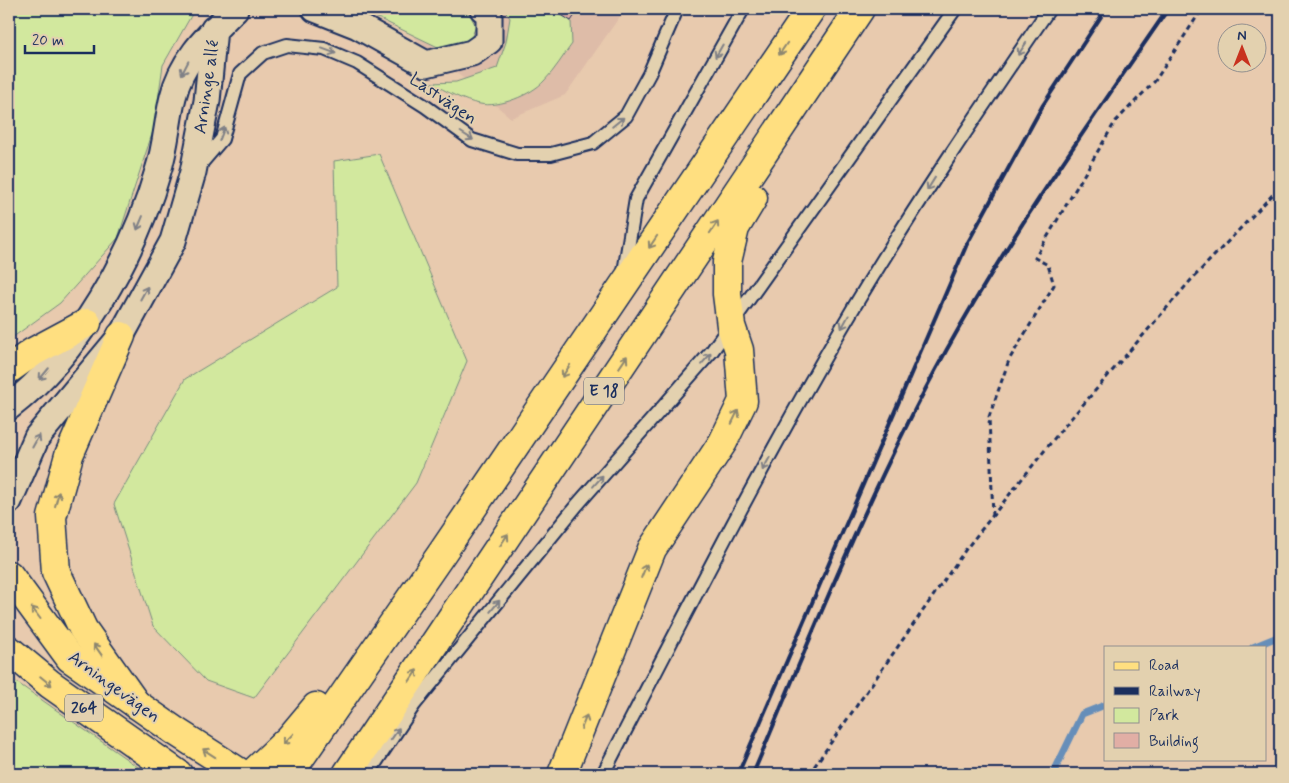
<svg xmlns="http://www.w3.org/2000/svg" width="1289" height="783" font-family="Mynerve,sans-serif">
<style>
.built{fill:#debca8}
.green{fill:#d2e89e;stroke:#768c7e}
.lines{fill:none;stroke-linecap:round;stroke-linejoin:round}
.stream{stroke:#668eb9;stroke-width:7}
.building{fill:#e1aea5;stroke:#1b2f5e}
.lane-casing{stroke:#1b2f5e;stroke-width:16}
.street-casing{stroke:#1b2f5e;stroke-width:29}
.primary-casing{stroke:#1b2f5e;stroke-width:31}
.highway-casing{stroke:#1b2f5e;stroke-width:31}
.path{stroke:#1b2f5e;stroke-width:3;stroke-dasharray:5 4;stroke-linecap:butt}
.lane{stroke:#e3d1af;stroke-width:12}
.street{stroke:#e3d1af;stroke-width:25}
.primary{stroke:#ffdf80;stroke-width:28}
.highway{stroke:#ffdf80;stroke-width:28}
.rail{stroke:#1b2f5e;stroke-width:4}
.oneway{stroke:#8d876f}
.oneway2{stroke:#7f8086}
.labels{text-anchor:middle;dominant-baseline:central;stroke-width:4;stroke-linejoin:round;paint-order:stroke}
.shield{fill:#e3d1af;stroke:#576076;stroke-width:1}
.shield-label{font-size:16px;font-weight:bold;fill:#1b2f5e}
.street-label{font-size:18px;fill:#1b2f5e;stroke:#e3d1af}
</style>
<rect width="100%" height="100%" fill="#e8caae"/>
<filter id="ink" filterUnits="userSpaceOnUse"><feTurbulence type="fractalNoise" baseFrequency=".02" numOctaves="2"/><feDisplacementMap in="SourceGraphic" scale="10" xChannelSelector="R" yChannelSelector="G"/><feConvolveMatrix kernelMatrix="1 2 1 2 8 2 1 2 1" color-interpolation-filters="sRGB"/></filter>
<g filter="url(#ink)">
<path class="built" d="M380 9H625L565 95 511 118Z"/>
<g class="green">
<path d="M9 9H195L163 65 154 128 118 238 60 303 9 340Z"/>
<path d="M359 9H462L470 15 476 26 470 41 440 48Z"/>
<path d="M504 9H552L571 21 572 44C563 56 555 70 544 81 531 95 499 108 480 104 463 101 446 91 431 83L456 82 497 68 506 42 510 18Z"/>
<path d="M379 154 467 361 416 483 254 698 206 681 153 626 114 504 185 379 337 287 334 161Z"/>
<path d="M9 677 148 774H9Z"/>
</g>
<g class="lines">
<g class="stream">
<path d="M1253 647 1280 636"/>
<path d="M1053 774 1082 714 1105 705"/>
</g>
</g>
<path class="building" d="M552 9H579L571 21Z"/>
<g class="lines">
<g class="lane-casing">
<g id="lane">
<path d="M198 167 222 139 240 74 263 53 287 45 324 49 357 63 425 106 472 140 517 154H551L593 143 626 116 649 74 677 9"/>
<path d="M624 272 636 199 743 9"/>
<path d="M368 774 414 705 577 505 712 351 955 9"/>
<path d="M603 774C684 617 764 459 854 307 915 205 982 107 1049 9"/>
</g>
</g>
<g class="street-casing">
<g id="street">
<path d="M315 9 358 26 426 64 472 53 489 41V14L483 9"/>
<path d="M9 407C78 354 134 255 158 171 166 147 167 121 173 97 182 59 209 35 235 9"/>
<path d="M9 501 37 437 121 336 173 241 193 172 207 101 214 29"/>
</g>
</g>
<g class="primary-casing">
<g id="primary">
<path d="M121 336 69 455 52 517 56 572 83 629 136 704"/>
<path d="M9 369 33 352 87 323"/>
<path d="M9 575 70 658 175 731 242 774"/>
<path d="M9 650 50 684 178 774"/>
</g>
</g>
<g class="highway-casing">
<g id="highway">
<path d="M252 774 290 738 316 707"/>
<path d="M289 774 442 553 811 9"/>
<path d="M347 774 860 9"/>
<path d="M562 774 652 549 723 442 743 401 739 350 731 326 727 294V262L735 228 753 198"/>
</g>
</g>
<g class="path">
<path d="M993 516 989 417 1009 360 1054 285 1048 265 1035 258 1115 122 1155 81 1202 9"/>
<path d="M809 774 966 549 1061 430 1191 280 1280 187"/>
</g>
<use href="#lane" class="lane"/>
<use href="#street" class="street"/>
<use href="#primary" class="primary"/>
<use href="#highway" class="highway"/>
<g class="rail">
<path d="M738 774 967 244 1043 105 1106 9"/>
<path d="M753 774C813 632 871 486 946 351 1012 232 1091 121 1168 9"/>
</g>
</g>
<defs><path id="oneway-shaft" d="M-6 0H5M1.5-3L5.5 0L1.5 3" fill="none" stroke-width="1.6" stroke-linecap="round" stroke-linejoin="round" transform="scale(1.25)"/></defs>
<g class="oneway">
<use href="#oneway-shaft" transform="translate(783 49) rotate(124)"/>
<use href="#oneway-shaft" transform="translate(714 227) rotate(-56)"/>
<use href="#oneway-shaft" transform="translate(653 242) rotate(124)"/>
<use href="#oneway-shaft" transform="translate(623 362) rotate(-56)"/>
<use href="#oneway-shaft" transform="translate(566 371) rotate(124)"/>
<use href="#oneway-shaft" transform="translate(735 417) rotate(-64)"/>
<use href="#oneway-shaft" transform="translate(57 499) rotate(-75)"/>
<use href="#oneway-shaft" transform="translate(504 540) rotate(-56)"/>
<use href="#oneway-shaft" transform="translate(644 571) rotate(-68)"/>
<use href="#oneway-shaft" transform="translate(36 613) rotate(-127)"/>
<use href="#oneway-shaft" transform="translate(98 650) rotate(-125)"/>
<use href="#oneway-shaft" transform="translate(413 676) rotate(-56)"/>
<use href="#oneway-shaft" transform="translate(46 681) rotate(39)"/>
<use href="#oneway-shaft" transform="translate(584 722) rotate(-68)"/>
<use href="#oneway-shaft" transform="translate(288 739) rotate(134)"/>
<use href="#oneway-shaft" transform="translate(209 753) rotate(-147)"/>
</g>
<g class="oneway2">
<use href="#oneway-shaft" transform="translate(1022 49) rotate(124)"/>
<use href="#oneway-shaft" transform="translate(329 51) rotate(20)"/>
<use href="#oneway-shaft" transform="translate(719 51) rotate(120)"/>
<use href="#oneway-shaft" transform="translate(185 68) rotate(117)"/>
<use href="#oneway-shaft" transform="translate(618 122) rotate(-39)"/>
<use href="#oneway-shaft" transform="translate(222 134) rotate(-69)"/>
<use href="#oneway-shaft" transform="translate(467 136) rotate(32)"/>
<use href="#oneway-shaft" transform="translate(931 184) rotate(122)"/>
<use href="#oneway-shaft" transform="translate(140 223) rotate(113)"/>
<use href="#oneway-shaft" transform="translate(144 293) rotate(-61)"/>
<use href="#oneway-shaft" transform="translate(845 322) rotate(119)"/>
<use href="#oneway-shaft" transform="translate(706 359) rotate(-49)"/>
<use href="#oneway-shaft" transform="translate(44 374) rotate(130)"/>
<use href="#oneway-shaft" transform="translate(36 441) rotate(-61)"/>
<use href="#oneway-shaft" transform="translate(766 464) rotate(119)"/>
<use href="#oneway-shaft" transform="translate(598 481) rotate(-49)"/>
<use href="#oneway-shaft" transform="translate(495 606) rotate(-51)"/>
<use href="#oneway-shaft" transform="translate(395 734) rotate(-56)"/>
</g>
</g>
<g class="labels">
<g class="shield">
<rect x="584" y="377.5" width="40" height="27" rx="4"/>
<rect x="65" y="694.5" width="38" height="27" rx="4"/>
</g>
<g class="shield-label">
<text x="604" y="391">E 18</text>
<text x="84" y="708">264</text>
</g>
<g class="street-label">
<text transform="translate(207 87) rotate(-82)">Arninge allé</text>
<text transform="translate(443 99) rotate(34)">Lastvägen</text>
<text transform="translate(114 687) rotate(36)">Arningevägen</text>
</g>
</g>
<rect width="1289" height="783" fill="none" stroke="#e3d1af" stroke-width="30"/>
<rect x="15" y="15" width="1259" height="753" fill="none" stroke="#1b2f5e" stroke-width="2" filter="url(#ink)"/>
<rect x="1104" y="646" width="162" height="115" fill="#e3d1af" stroke="#93908f"/>
<rect x="1114" y="662" width="25" height="8" fill="#ffdf80" stroke="#93908f"/>
<text x="1149" y="670" font-size="15" fill="#1b2f5e">Road</text>
<rect x="1114" y="687" width="25" height="8" fill="#1b2f5e" stroke="#93908f"/>
<text x="1149" y="696" font-size="15" fill="#1b2f5e">Railway</text>
<rect x="1114" y="708" width="25" height="15" fill="#d2e89e" stroke="#93908f"/>
<text x="1149" y="720" font-size="15" fill="#1b2f5e">Park</text>
<rect x="1114" y="733" width="25" height="15" fill="#e1aea5" stroke="#93908f"/>
<text x="1149" y="746" font-size="15" fill="#1b2f5e">Building</text>
<g transform="translate(1242 48)"><circle r="24" fill="#e3d1af" stroke="#93908f"/>
<path d="M0-4L9 19L0 12L-9 19Z" fill="#c8321e"/>
<text y="-8" font-size="14" font-weight="bold" text-anchor="middle" fill="#1b2f5e">N</text>
</g>
<path d="M25 45v8h69v-8" fill="none" stroke="#1b2f5e" stroke-width="2.5"/>
<text x="32" y="45" font-size="15" fill="#1b2f5e" stroke="#e3d1af" stroke-width="4" paint-order="stroke">20 m</text>
</svg>
